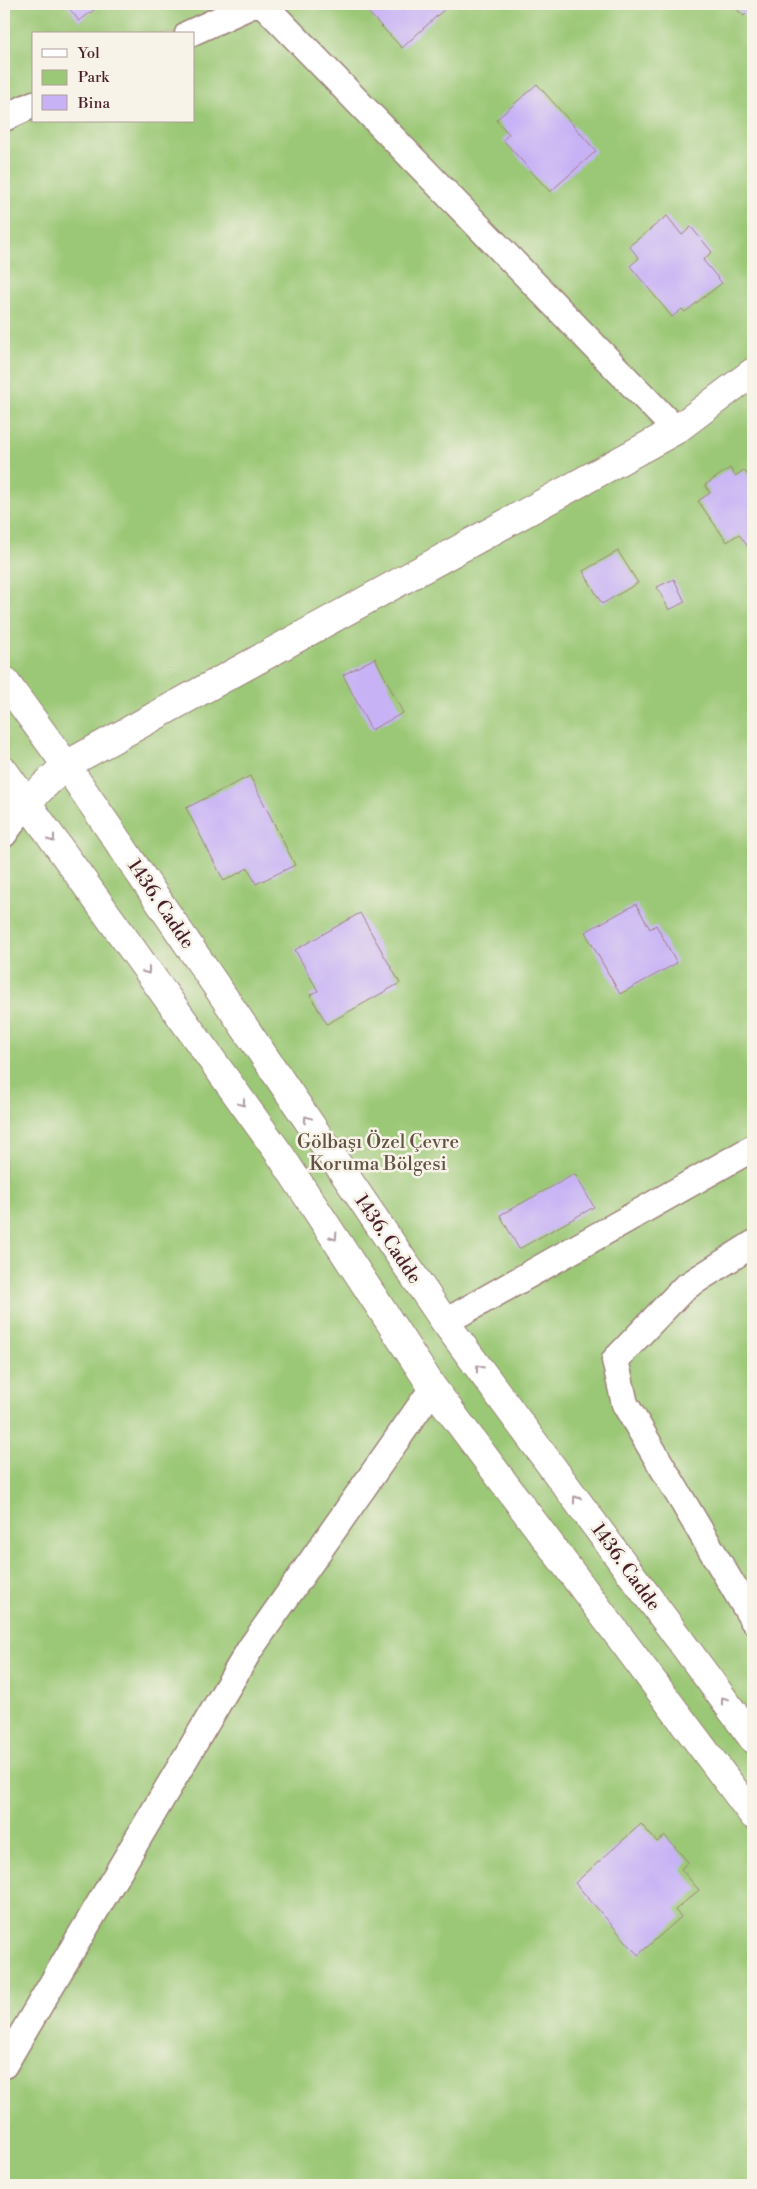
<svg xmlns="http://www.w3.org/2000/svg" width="757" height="2189" font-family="'Libre Bodoni',serif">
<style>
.green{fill:#9bc876;stroke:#727450;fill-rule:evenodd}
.building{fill:#c7b2f5}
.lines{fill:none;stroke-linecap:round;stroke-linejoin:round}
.street-casing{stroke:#9d8078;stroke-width:29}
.secondary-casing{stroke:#9d8078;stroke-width:30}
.street{stroke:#fff;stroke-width:26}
.secondary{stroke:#fff;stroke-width:28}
.oneway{stroke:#ae9aa0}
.labels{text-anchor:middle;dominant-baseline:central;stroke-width:5;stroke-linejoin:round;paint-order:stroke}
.street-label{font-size:19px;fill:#4a1f2b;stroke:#f7f3e8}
.park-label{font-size:19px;fill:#625242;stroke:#f7f3e8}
</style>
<rect width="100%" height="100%" fill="#f7f3e8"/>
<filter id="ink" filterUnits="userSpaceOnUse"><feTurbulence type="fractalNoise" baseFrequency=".02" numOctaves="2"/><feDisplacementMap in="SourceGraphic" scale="10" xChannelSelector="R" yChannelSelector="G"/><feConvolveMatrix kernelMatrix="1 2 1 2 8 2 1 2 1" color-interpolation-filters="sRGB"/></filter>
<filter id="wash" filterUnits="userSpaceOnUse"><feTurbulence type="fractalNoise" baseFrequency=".0096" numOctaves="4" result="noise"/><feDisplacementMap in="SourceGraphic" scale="20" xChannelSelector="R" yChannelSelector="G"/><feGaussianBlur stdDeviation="1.12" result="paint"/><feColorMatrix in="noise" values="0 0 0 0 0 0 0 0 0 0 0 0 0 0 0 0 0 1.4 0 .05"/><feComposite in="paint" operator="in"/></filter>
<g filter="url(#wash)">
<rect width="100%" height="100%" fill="#f0e2c5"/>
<path class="green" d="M4 4H753V2185H4ZM34 34H194V121H34Z"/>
<g id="blocks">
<g class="building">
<path d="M66 4H102L79 21Z"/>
<path d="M369 4H450L402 48 364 8Z"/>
<path d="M731 4H753V7L744 16Z"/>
<path d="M537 84 596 151 550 192 503 140 509 134 496 120Z"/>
<path d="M667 216 682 235 691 227 712 252 703 260 722 283 685 312 682 309 672 317 630 266 639 258 629 246Z"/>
<path d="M730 468 735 476 744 470 753 483V544L748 547 739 534 727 542 698 501 710 493 705 485Z"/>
<path d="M618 551 638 583 602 604 583 571Z"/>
<path d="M674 579 685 602 669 610 657 587Z"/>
<path d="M375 658 403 713 371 730 343 675Z"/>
<path d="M250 776 295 865 256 884 248 868 224 881 186 808Z"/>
<path d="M636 904 650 929 656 925 677 963 620 994 585 932Z"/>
<path d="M360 913 400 983 327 1024 310 995 318 991 295 950Z"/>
<path d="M575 1174 594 1207 519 1249 500 1215Z"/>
<path d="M641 1824 657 1842 665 1836 688 1862 681 1869 699 1890 675 1910 681 1917 638 1955 575 1883Z"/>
</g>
</g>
</g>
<g filter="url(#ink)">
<use href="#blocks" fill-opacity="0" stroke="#9d8078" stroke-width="1"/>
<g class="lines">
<g class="street-casing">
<g id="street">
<path d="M263 4 676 430"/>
<path d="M188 34 254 4"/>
<path d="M4 118 34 104"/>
<path d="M4 834 26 803"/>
<path d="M753 1244 684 1288 615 1360 625 1404 753 1620"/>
<path d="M445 1322 753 1148"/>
<path d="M4 2065 250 1649 433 1388"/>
</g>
</g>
<g class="secondary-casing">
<g id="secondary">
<path d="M4 680 66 765 445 1322 753 1739"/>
<path d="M4 771 281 1156 433 1388 753 1815"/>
<path d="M26 803 66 765 676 430 753 372"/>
</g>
</g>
<use href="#street" class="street"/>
<use href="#secondary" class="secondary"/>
</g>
<defs><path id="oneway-chevron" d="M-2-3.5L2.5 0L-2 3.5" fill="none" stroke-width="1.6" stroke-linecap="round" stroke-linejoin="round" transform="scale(1.25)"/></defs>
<g class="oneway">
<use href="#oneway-chevron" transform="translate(52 839) rotate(54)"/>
<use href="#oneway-chevron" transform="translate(147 971) rotate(54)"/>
<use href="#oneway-chevron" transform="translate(242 1103) rotate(54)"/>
<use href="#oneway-chevron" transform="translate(307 1119) rotate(-124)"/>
<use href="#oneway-chevron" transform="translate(334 1237) rotate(57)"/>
<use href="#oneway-chevron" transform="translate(479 1368) rotate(-126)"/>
<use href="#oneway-chevron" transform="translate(576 1499) rotate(-126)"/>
<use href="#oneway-chevron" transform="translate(724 1700) rotate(-126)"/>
</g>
</g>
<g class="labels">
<g class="street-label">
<text transform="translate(161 904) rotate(56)">1436. Cadde</text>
<text transform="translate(388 1239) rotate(56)">1436. Cadde</text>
<text transform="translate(626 1567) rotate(54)">1436. Cadde</text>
</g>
<g class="park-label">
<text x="378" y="1142">Gölbaşı Özel Çevre<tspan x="378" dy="22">Koruma Bölgesi</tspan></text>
</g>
</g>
<rect width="757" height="2189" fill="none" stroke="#f7f3e8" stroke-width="20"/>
<rect x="32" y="32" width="162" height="90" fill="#f7f3e8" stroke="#b29e9c"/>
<rect x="42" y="49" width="25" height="8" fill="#ffffff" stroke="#b29e9c"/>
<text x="78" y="58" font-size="15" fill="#4a1f2b">Yol</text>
<rect x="42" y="70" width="25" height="15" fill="#9bc876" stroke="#b29e9c"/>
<text x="78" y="82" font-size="15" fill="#4a1f2b">Park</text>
<rect x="42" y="95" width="25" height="15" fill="#c7b2f5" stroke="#b29e9c"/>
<text x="78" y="108" font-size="15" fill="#4a1f2b">Bina</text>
</svg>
